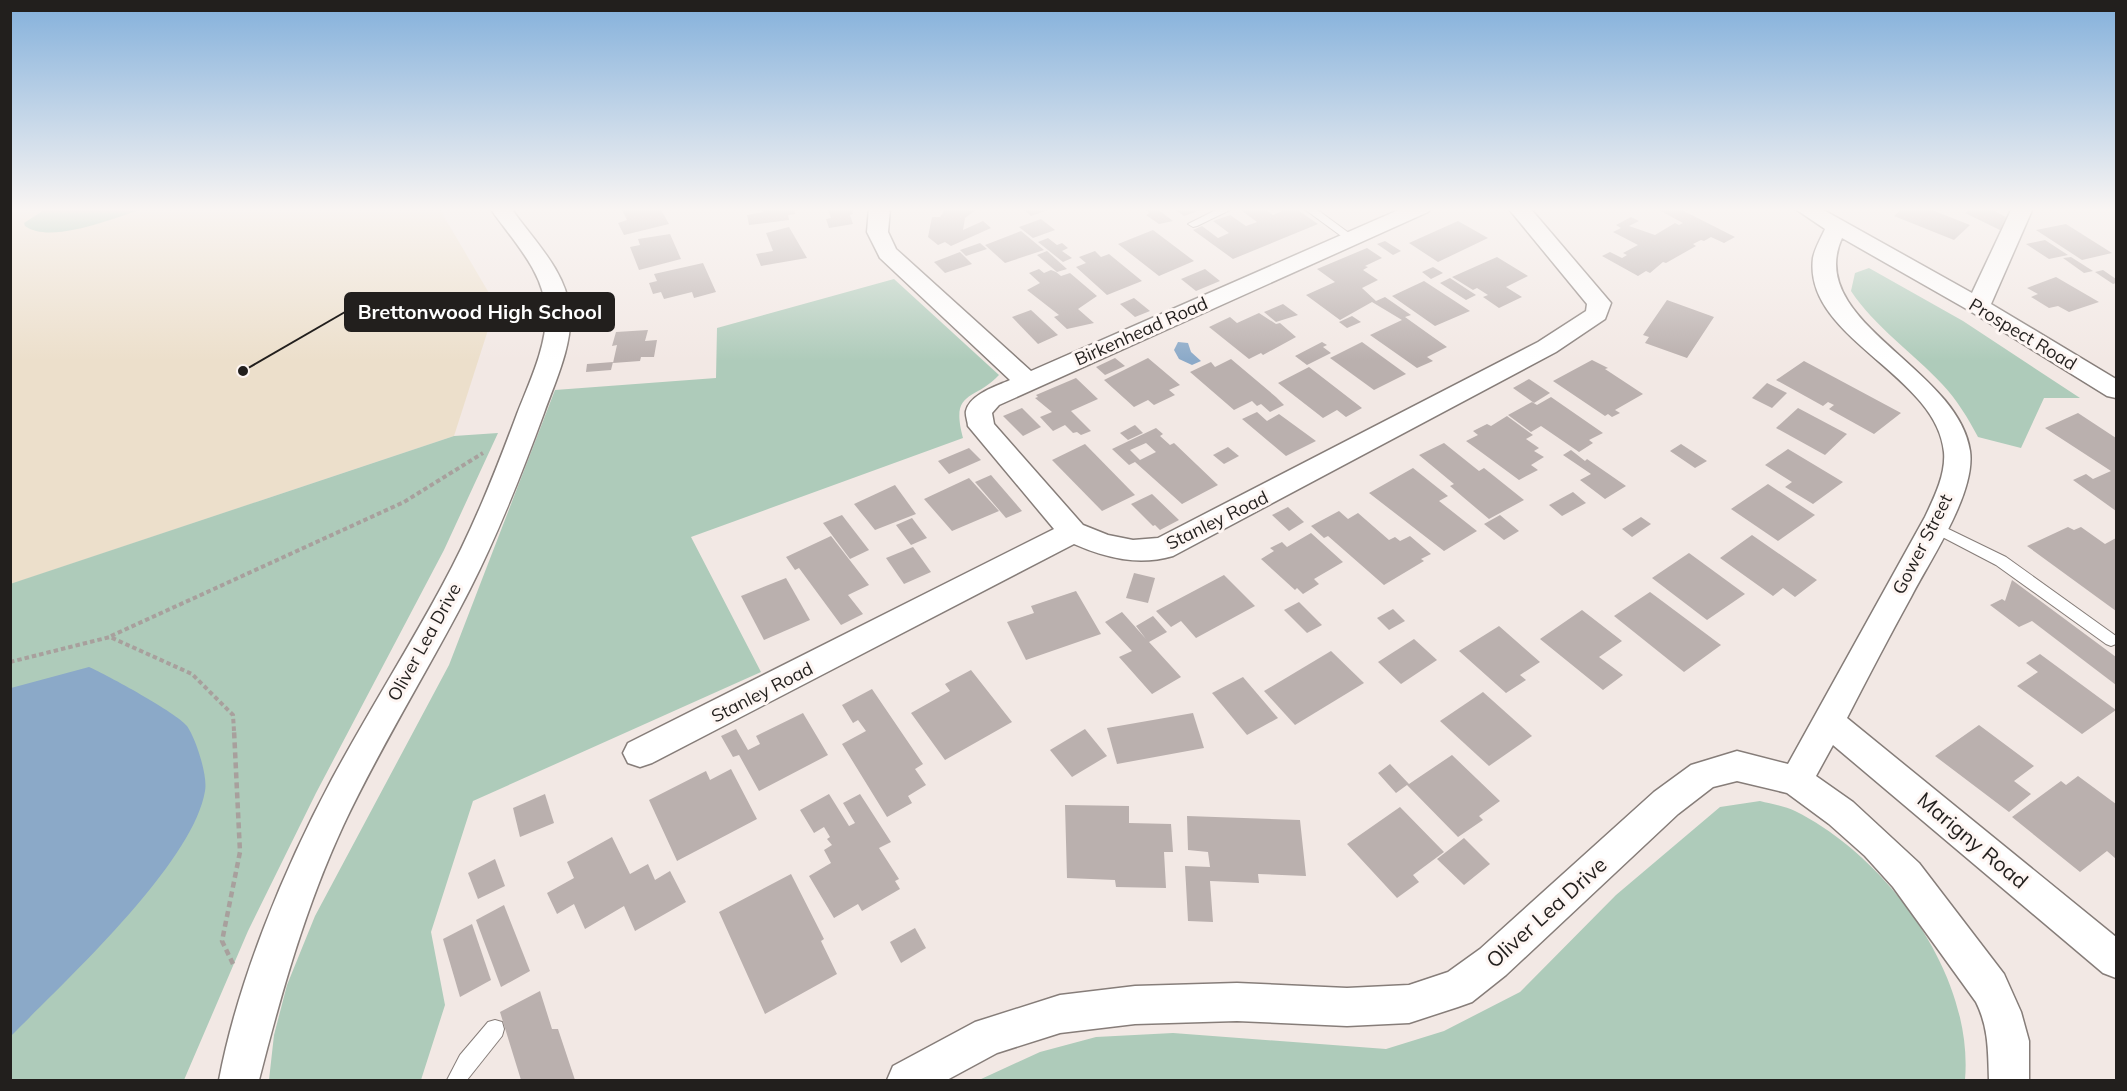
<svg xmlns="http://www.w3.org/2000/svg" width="2127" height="1091" font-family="Mulish,sans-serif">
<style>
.education{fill:#ecdfcb}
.green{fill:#aecbba}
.forest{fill:#9ac3ac}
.water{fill:#8ba9c8}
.building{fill:#bab0ae;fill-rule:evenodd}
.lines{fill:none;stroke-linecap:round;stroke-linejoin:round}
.lane-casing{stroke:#867d79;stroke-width:2}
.street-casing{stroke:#867d79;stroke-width:3}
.path-far1{stroke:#a8a09d;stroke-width:4;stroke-dasharray:4.5 3;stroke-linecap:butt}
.path{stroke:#a8a09d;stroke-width:4.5;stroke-dasharray:6 4;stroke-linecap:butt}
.lane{fill:#fff;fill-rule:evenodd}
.street{fill:#fff;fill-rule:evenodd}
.labels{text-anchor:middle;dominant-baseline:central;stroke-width:6;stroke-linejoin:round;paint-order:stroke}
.street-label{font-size:18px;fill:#221f1d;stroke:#fef6f3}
.near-street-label{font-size:21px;fill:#221f1d;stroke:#fef6f3}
.leader{fill:none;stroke:#221f1d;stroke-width:2}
.callout-dot{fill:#221f1d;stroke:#fef6f3;stroke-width:2}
.callout{fill:#221f1d;stroke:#221f1d;stroke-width:2}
.callout-label{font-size:20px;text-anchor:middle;font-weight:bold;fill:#fff}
</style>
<rect width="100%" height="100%" fill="#f2e8e4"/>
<path class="education" d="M10 208H439L496 305 454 436 11 584Z"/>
<g class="green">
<path d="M1869 268 1963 321 2080 398H2044L2021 448 1978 437C1968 418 1957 400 1942 384 1912 352 1875 327 1851 291L1855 273Z"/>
<path d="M894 279 999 375C974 402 950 389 963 438L691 537 761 672 473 801 431 932 445 1005 421 1080H269L274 1035 287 985 315 916 449 665 555 390 716 378 717 328Z"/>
<path d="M498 433 444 550 316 793 248 931 184 1080H11L10 584 454 436Z"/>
<path d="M1760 801C1771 804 1785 806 1795 811 1887 857 1974 974 1965 1080H979L1040 1052 1096 1037 1173 1033 1386 1049 1444 1031 1520 992 1616 895 1720 807Z"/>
</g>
<path class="forest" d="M47 208H146C116 217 51 245 25 226L24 223Z"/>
<g class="water">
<path d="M1178 342 1188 343 1191 352 1201 361 1192 365 1179 359 1174 350Z"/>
<path d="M89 667C107 675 177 713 187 726 196 739 208 776 205 791 193 864 64 982 11 1036V688Z"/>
</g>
<g class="building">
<path d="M621 208H660L669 224 624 235 618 223 627 220Z"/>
<path d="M762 208H794L795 214 788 215 789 220 749 225 747 215 763 212Z"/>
<path d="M852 208 853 214 850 215 853 224 829 228 826 219 831 218 828 210Z"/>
<path d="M946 208H978L965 218 963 230 983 221 991 228 951 246 945 242 938 245 928 237 932 217H940Z"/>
<path d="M1022 208H1051V209L1031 216Z"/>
<path d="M1144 208H1156L1173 221 1159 224 1146 215 1150 213Z"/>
<path d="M1173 208H1199L1201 210 1184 216Z"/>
<path d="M1247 208H1264L1273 215 1284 210 1282 208H1295L1318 224 1233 259 1193 230 1202 226 1218 238 1229 233 1213 221 1230 215 1246 226 1257 222 1242 211Z"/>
<path d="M1655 208H1678L1735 237 1724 243 1711 237 1704 241 1701 240 1693 244 1696 246 1666 263 1663 262 1650 273 1646 271 1638 276 1602 256 1610 252 1622 258 1627 255 1623 253 1638 245 1613 232 1621 228 1616 225 1631 217 1639 221 1629 226 1655 235 1675 223 1679 225 1683 223Z"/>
<path d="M1903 208H1927L1970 225 1954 240 1894 216Z"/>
<path d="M1966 208H1989L2006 217 2000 230 1965 213 1970 210Z"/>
<path d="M1041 219 1055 230 1033 238 1019 227Z"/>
<path d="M1458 221 1488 238 1438 262 1409 243Z"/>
<path d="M2066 224 2112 253 2082 260 2036 230Z"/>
<path d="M789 227 807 258 761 266 756 254 773 251 766 233Z"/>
<path d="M1153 230 1194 261 1159 276 1118 244Z"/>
<path d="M1021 231 1044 250 1005 263 985 245Z"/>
<path d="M670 234 681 259 639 270 630 247 640 245 638 239Z"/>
<path d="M1048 238 1057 245 1062 243 1068 248 1062 251 1072 258 1063 262 1038 242Z"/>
<path d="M2045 240 2068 255 2049 259 2026 244Z"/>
<path d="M1385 241 1401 251 1393 255 1377 244Z"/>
<path d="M980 243 987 249 966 256 960 250Z"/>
<path d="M1367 248 1382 258 1365 266 1368 267 1363 270 1378 280 1362 288 1376 301 1385 297 1411 315 1405 317 1447 347 1427 357 1433 361 1417 368 1370 335 1402 320 1372 302 1340 320 1306 295 1335 282 1317 269Z"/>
<path d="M1047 251 1067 269 1057 272 1037 255Z"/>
<path d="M1095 251 1101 257 1109 254 1142 281 1107 295 1076 267 1086 263 1079 257Z"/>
<path d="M960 252 972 264 945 273 934 262Z"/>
<path d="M1497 257 1528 276 1506 287 1522 297 1499 308 1483 297 1488 295 1477 288 1473 290 1452 277Z"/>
<path d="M2071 257 2093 271 2084 273 2063 258Z"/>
<path d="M703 263 716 292 694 298 692 292 664 299 661 292 653 294 649 283 657 281 654 274Z"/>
<path d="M1433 267 1443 273 1431 279 1422 272Z"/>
<path d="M1039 269 1044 273 1051 270 1056 272 1061 276 1070 273 1097 296 1078 309 1094 323 1067 329 1054 317 1059 315 1027 290 1040 283 1029 273Z"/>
<path d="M1205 269 1220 281 1196 291 1181 279Z"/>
<path d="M2103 270 2116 279V283L2113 284 2095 272Z"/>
<path d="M2056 277 2099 302 2069 312 2058 306 2049 308 2031 297 2038 294 2027 288Z"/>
<path d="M1450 278 1476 295 1466 300 1440 283Z"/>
<path d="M1424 281 1470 311 1435 326 1392 296Z"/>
<path d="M1134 298 1150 311 1135 317 1120 304Z"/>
<path d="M1667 300 1714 317 1687 358 1645 343 1649 337 1643 335Z"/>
<path d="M1283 304 1298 315 1276 322 1264 312Z"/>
<path d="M1031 310 1058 335 1038 344 1012 317Z"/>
<path d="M1259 313 1276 324 1280 323 1296 337 1263 355 1261 353 1249 359 1209 327 1230 317 1237 323Z"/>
<path d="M1352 316 1361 322 1347 328 1339 322Z"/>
<path d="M648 330 645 341 657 340 654 357H641L640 361 613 363 617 345 612 346 616 332Z"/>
<path d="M1322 342 1327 345 1323 347 1331 353 1307 365 1295 356Z"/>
<path d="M1362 342 1406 374 1374 390 1330 358Z"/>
<path d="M1115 358 1125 366 1105 375 1096 367Z"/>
<path d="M1148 358 1180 385 1169 390 1175 395 1154 405 1148 400 1134 407 1104 380Z"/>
<path d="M1231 359 1276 397 1284 405 1270 412 1261 404 1257 406 1252 401 1234 410 1190 372 1211 362 1215 367Z"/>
<path d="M1592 360 1608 368 1605 369 1643 394 1615 410 1620 413 1612 417 1608 414 1605 416 1553 381Z"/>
<path d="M1804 361 1901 413 1874 434 1829 409 1834 405 1828 402 1823 406 1776 380Z"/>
<path d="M613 362 611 370 586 372 587 364Z"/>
<path d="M1309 367 1362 408 1346 417 1337 410 1323 418 1278 383Z"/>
<path d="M1076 378 1098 399 1071 411 1091 431 1081 435 1077 432 1073 433 1065 425 1053 431 1040 417 1052 412 1035 398 1038 397 1036 395Z"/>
<path d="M1529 379 1550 393 1534 403 1513 388Z"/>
<path d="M1767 383 1787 393 1772 408 1752 398Z"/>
<path d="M1551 397 1603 433 1589 440 1593 443 1579 452 1541 426 1531 432 1508 415 1532 402 1537 405Z"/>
<path d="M1022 408 1041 427 1023 436 1003 416Z"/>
<path d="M1798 408 1847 434 1825 455 1776 428Z"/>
<path d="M1257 412 1267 421 1279 414 1316 441 1286 456 1242 419Z"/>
<path d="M2078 413 2116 438V511L2073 480 2086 474 2093 479 2111 471 2045 428Z"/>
<path d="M1507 416 1533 435 1526 439 1539 448 1534 451 1544 457 1531 465 1538 470 1519 480 1466 441 1478 435 1473 431 1487 424 1491 426Z"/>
<path d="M1135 425 1143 433 1128 440 1120 433Z"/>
<path d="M1156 428 1163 434 1160 436 1170 445 1174 443 1218 485 1182 504 1135 462 1129 465 1112 449ZM1146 443 1156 452 1140 460 1130 450Z"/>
<path d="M1444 443 1479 471 1484 468 1524 500 1489 519 1450 486 1454 484 1419 455Z"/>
<path d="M1085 444 1135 495 1102 511 1052 460Z"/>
<path d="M1681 444 1707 461 1695 468 1670 451Z"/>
<path d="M1228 447 1239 456 1224 464 1213 455Z"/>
<path d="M969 448 981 460 949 474 938 461Z"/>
<path d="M1788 449 1843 482 1813 504 1785 487 1792 482 1765 465Z"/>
<path d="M1571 450 1585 461 1587 459 1626 486 1605 499 1580 480 1591 474 1563 455Z"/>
<path d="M1413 468 1448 496 1439 501 1477 531 1444 551 1369 493Z"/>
<path d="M991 475 1022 511 1006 518 975 482Z"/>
<path d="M969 478 999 511 952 531 924 499Z"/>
<path d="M1768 484 1815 515 1778 541 1731 509Z"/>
<path d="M895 485 916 514 875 530 854 504Z"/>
<path d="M1573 492 1586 503 1562 516 1549 505Z"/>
<path d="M1152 494 1179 520 1160 530 1155 525 1153 526 1131 504Z"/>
<path d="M1288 507 1304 522 1289 531 1272 515Z"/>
<path d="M1339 511 1348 519 1358 513 1389 540 1395 537 1400 541 1410 536 1431 554 1421 559 1424 561 1384 585 1328 536 1324 538 1311 526Z"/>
<path d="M842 515 869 550 850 559 823 523Z"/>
<path d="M1500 515 1519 531 1504 540 1484 524Z"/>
<path d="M1641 517 1651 524 1632 537 1622 529Z"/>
<path d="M912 518 927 538 911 545 896 525Z"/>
<path d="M2068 527 2074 530 2081 527 2105 544 2116 538V611L2027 546Z"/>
<path d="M1311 533 1343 562 1314 579 1319 584 1303 594 1297 588 1295 590 1261 559 1274 551 1270 548 1282 542 1287 547Z"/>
<path d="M1752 535 1817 580 1795 597 1783 588 1773 596 1720 558Z"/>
<path d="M831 536 869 585 848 595 863 614 841 625 799 568 795 570 786 557Z"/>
<path d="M913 547 931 572 904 584 886 558Z"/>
<path d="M1689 553 1745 594 1707 620 1652 578Z"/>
<path d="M1134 573 1155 578 1148 603 1126 598Z"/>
<path d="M1224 575 1255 606 1196 638 1181 621 1171 627 1156 611Z"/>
<path d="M786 578 810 620 764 640 741 596Z"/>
<path d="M2012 580 2116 657V685L2032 621 2019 627 1990 605 2002 599 2005 601Z"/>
<path d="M1076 591 1101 634 1026 660 1007 622 1034 613 1031 606Z"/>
<path d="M1650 592 1721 645 1684 672 1614 616Z"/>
<path d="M1299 602 1322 625 1307 633 1284 610Z"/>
<path d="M1393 609 1405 621 1389 630 1377 618Z"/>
<path d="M1582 610 1622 641 1599 657 1623 675 1603 690 1540 639Z"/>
<path d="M1122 612 1146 639 1136 626 1153 616 1167 632 1149 642 1181 677 1152 694 1119 657 1132 651 1105 622Z"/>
<path d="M1499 626 1540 662 1520 675 1526 680 1506 693 1459 651Z"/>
<path d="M1414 639 1437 660 1401 684 1378 662Z"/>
<path d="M1331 651 1364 683 1295 725 1264 691Z"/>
<path d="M2040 654 2116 710 2082 734 2017 686 2038 672 2026 663Z"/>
<path d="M971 670 1012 722 945 760 911 713 950 691 945 684Z"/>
<path d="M1243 677 1278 718 1247 735 1212 693Z"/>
<path d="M872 689 923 764 915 769 926 785 908 796 912 803 887 817 842 744 866 731 858 720 853 723 842 705Z"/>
<path d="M1483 692 1532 736 1489 766 1440 721Z"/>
<path d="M803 713 828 755 759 791 739 755 733 757 721 736 736 729 748 750 760 744 756 736Z"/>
<path d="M1193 713 1204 748 1117 764 1107 728Z"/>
<path d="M1979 725 2034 766 2014 781 2031 794 2009 812 1935 756Z"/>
<path d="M1085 729 1107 756 1072 777 1050 750Z"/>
<path d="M1452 755 1500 801 1479 816 1483 820 1458 837 1407 785 1396 793 1378 773 1390 764 1409 784Z"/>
<path d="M731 769 757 819 677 861 649 800 706 771 710 780Z"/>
<path d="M2078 776 2116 804V859L2107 851 2080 872 2012 817 2061 781 2066 785Z"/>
<path d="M545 794 554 823 520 837 513 808Z"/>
<path d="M829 794 849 826 855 823 843 803 860 794 891 842 879 848 899 879 895 881 900 889 862 911 858 904 834 918 809 876 831 863 824 850 832 845 827 839 830 837 824 827 814 833 800 810Z"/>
<path d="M1065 805 1129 806V823L1171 824 1173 852H1164L1166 888 1116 887 1115 880 1067 878Z"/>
<path d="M1400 807 1444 852 1413 875 1419 882 1397 898 1347 844Z"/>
<path d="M1187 816 1300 820 1306 876 1258 874 1259 883 1210 881 1213 922 1188 921 1185 866 1210 867 1208 852 1188 850Z"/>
<path d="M612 837 630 874 648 864 655 880 670 871 686 902 635 931 624 906 585 929 574 904 557 914 547 893 574 878 567 862Z"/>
<path d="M1464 838 1490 864 1464 885 1437 859Z"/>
<path d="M495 859 505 886 478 899 468 873Z"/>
<path d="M791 874 824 939 821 941 837 974 765 1014 719 912Z"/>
<path d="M504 905 530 971 501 987 476 920Z"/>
<path d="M472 924 491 980 460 997 443 939Z"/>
<path d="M915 928 926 948 901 963 890 942Z"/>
<path d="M540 991 552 1029H558L575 1080H521L500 1012Z"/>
</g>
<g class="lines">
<g class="lane-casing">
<g id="lane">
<path d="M1220 208H1234L1197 226 1193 227 1188 224Z"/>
<path d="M1303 208H1315L1357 239 1356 241H1348Z"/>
<path d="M1934 522 2006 557 2116 636V644L2111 646 2106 644 1996 565 1929 530 1927 527 1929 524Z"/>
<path d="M495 1020 502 1022 504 1029 502 1036 467 1080H447L460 1055 488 1022Z"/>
</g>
</g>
<g class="street-casing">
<g id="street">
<path d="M490 208H511C533 240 566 270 570 311 573 344 555 382 544 413 522 473 499 532 470 589 429 669 381 745 343 826 305 908 281 994 259 1080H219C238 980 284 869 332 779 367 714 407 651 442 586 472 531 495 473 517 414 529 383 547 346 546 313 545 272 512 240 490 208Z"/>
<path d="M869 208H890L888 232 896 249 1031 371 1403 208H1431L1428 212 999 405 992 413 994 424 1083 525 1108 535 1133 540 1158 538 1538 342 1586 311 1587 304 1508 208H1530L1611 303 1605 319 1556 352 1173 556C1138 566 1106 558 1074 544L652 763 640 767 628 763 623 753 628 743 1054 529 968 426C968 422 965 415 966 411 970 394 997 386 1010 380L880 258 867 232Z"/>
<path d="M1794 208H1820L1972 293 2012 208H2033L1991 304 2116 379V398L2107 396 1970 311 1842 238C1804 322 1958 367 1970 451 1976 493 1930 560 1911 597 1889 637 1868 677 1847 718L2116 937V978L2103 973 1833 745 1816 776 1853 802 1919 863 2004 974 2021 1012 2029 1041V1080H1989C1988 1052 1989 1028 1976 1002L1893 887 1865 856 1829 824 1787 793 1737 781 1713 787 1678 814 1506 975 1472 1002 1458 1007 1409 1023 1347 1026 1237 1021 1135 1024 1060 1033 997 1053 947 1080H887L893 1066 975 1022 1060 995 1135 986 1237 983 1347 988 1409 985 1448 972 1480 949 1654 792 1691 765 1737 751 1788 764 1925 517C1934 498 1946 474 1944 452 1937 374 1803 338 1813 258 1815 248 1821 238 1825 229Z"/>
</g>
</g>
<g class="path-far1">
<path d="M111 636 404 502 483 453"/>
<path d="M10 662 110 637 192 674 233 715 234 731"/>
</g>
<path class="path" d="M233 964 222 941 240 852 234 730"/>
<use href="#lane" class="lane"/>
<use href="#street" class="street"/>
</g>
<linearGradient id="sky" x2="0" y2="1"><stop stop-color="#83b0db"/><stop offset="0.58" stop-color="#f9f5f3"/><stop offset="1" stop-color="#f9f5f3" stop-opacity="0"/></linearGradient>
<rect width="2127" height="361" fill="url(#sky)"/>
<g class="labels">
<g class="street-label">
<text transform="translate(1141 331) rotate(-24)">Birkenhead Road</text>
<text transform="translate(2023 334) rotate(31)">Prospect Road</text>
<text transform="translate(1217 520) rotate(-26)">Stanley Road</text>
<text transform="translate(1922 544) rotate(-63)">Gower Street</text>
<text transform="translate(424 642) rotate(-61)">Oliver Lea Drive</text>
<text transform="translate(762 692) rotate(-27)">Stanley Road</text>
</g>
<g class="near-street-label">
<text transform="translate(1973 840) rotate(40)">Marigny Road</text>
<text transform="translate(1546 912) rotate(-42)">Oliver Lea Drive</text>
</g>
</g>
<path class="leader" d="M243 371L345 312"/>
<circle class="callout-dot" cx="243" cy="371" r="6"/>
<rect class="callout" x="345" y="293" width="269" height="38" rx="6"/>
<g class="callout-label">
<text x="480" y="319">Brettonwood High School</text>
</g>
<rect width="2127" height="1091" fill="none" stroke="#221f1d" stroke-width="24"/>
</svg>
